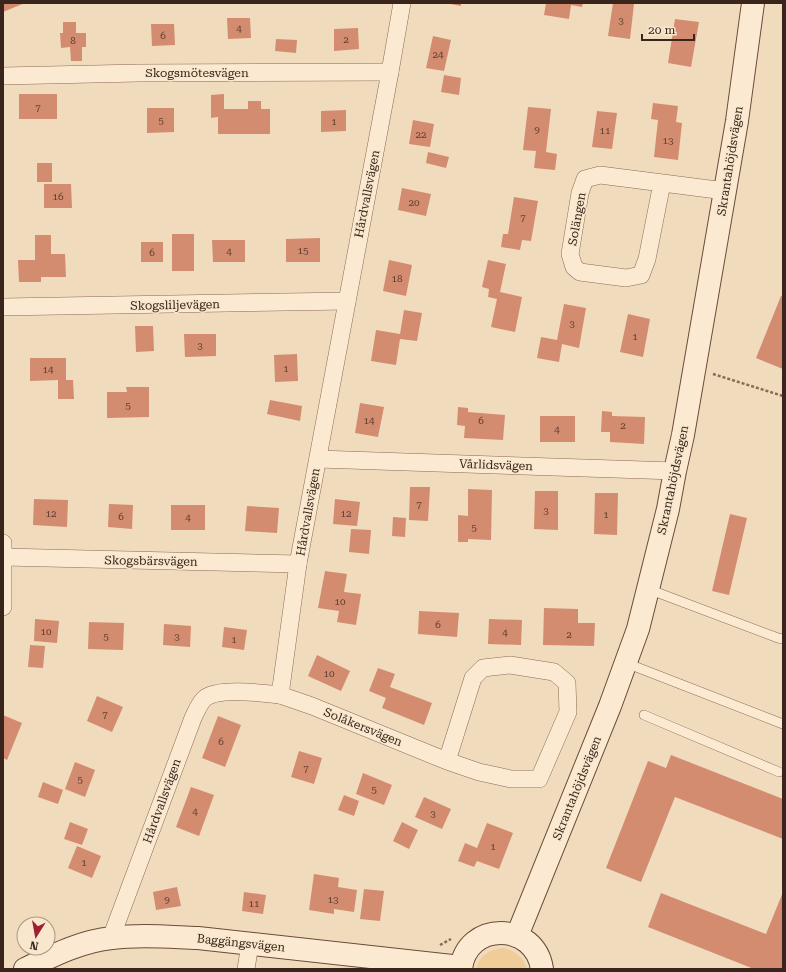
<svg xmlns="http://www.w3.org/2000/svg" width="786" height="972" font-family="'Roboto Serif',serif">
<style>
.sand{fill:#f0cc98}
.building{fill:#d38c70}
.lines{fill:none;stroke-linecap:round;stroke-linejoin:round}
.lane-casing{stroke:#8b6a55;stroke-width:10}
.street-casing{stroke:#8b6a55;stroke-width:18}
.secondary-casing{stroke:#6c4b38;stroke-width:24}
.path{stroke:#8b6a55;stroke-width:2.5;stroke-dasharray:3 2;stroke-linecap:butt}
.lane{stroke:#fce9d1;stroke-width:9}
.street{stroke:#fce9d1;stroke-width:17}
.secondary{stroke:#fce9d1;stroke-width:22}
.labels{text-anchor:middle;dominant-baseline:central;stroke-width:3;stroke-linejoin:round;paint-order:stroke}
.number-label{font-size:10px;fill:#603f30}
.street-label{font-size:12px;fill:#39251b;stroke:#f8e6cd}
</style>
<rect width="100%" height="100%" fill="#f1dbbd"/>
<path class="sand" d="M504 948C516 951 523 957 527 969H476C479 955 490 949 504 948Z"/>
<g class="building">
<path d="M3 3H25L3 12Z"/>
<path d="M445 3H461V6Z"/>
<path d="M546 3H583L582 7 571 5 569 19 544 15Z"/>
<path d="M613 3 634 4 630 39 608 36Z"/>
<path d="M227 18H250L251 38 228 39Z"/>
<path d="M675 19 699 22 691 67 668 63Z"/>
<path d="M63 22H76V33H86V47H82V61H71L70 47 61 48 60 33H63Z"/>
<path d="M151 24H174L175 45 152 46Z"/>
<path d="M358 28 359 49 334 51V29Z"/>
<path d="M433 36 451 40 444 71 426 68Z"/>
<path d="M276 39 297 40 296 53 275 51Z"/>
<path d="M444 75 461 78 459 95 441 92Z"/>
<rect x="19" y="94" width="38" height="25"/>
<path d="M224 94V109H248V101H261V109H270V134H218V117L211 118V95Z"/>
<path d="M653 103 678 106 676 122 682 123 678 160 654 157 658 120 651 119Z"/>
<path d="M528 107 551 109 546 152 557 154 555 170 534 168 536 151 523 150Z"/>
<path d="M147 108H174V132L147 133Z"/>
<path d="M346 110V131L321 132V111Z"/>
<path d="M597 111 617 113 612 149 592 147Z"/>
<path d="M413 120 434 124 430 147 409 144Z"/>
<path d="M428 152 449 157 446 168 426 163Z"/>
<rect x="37" y="163" width="15" height="19"/>
<path d="M44 184H71L72 208H44Z"/>
<path d="M402 188 431 194 426 216 398 210Z"/>
<path d="M514 197 538 201 531 241 522 240 520 250 501 247 503 234H508Z"/>
<rect x="172" y="234" width="22" height="37"/>
<path d="M35 235H51V254H65L66 277H41V282H19L18 260H35Z"/>
<path d="M320 238V262H286V239Z"/>
<path d="M212 240H245V262H213Z"/>
<rect x="141" y="242" width="22" height="20"/>
<path d="M389 260 412 265 406 296 383 291Z"/>
<path d="M488 260 506 264 500 292 522 297 515 332 491 327 497 299 488 297 489 289 482 287Z"/>
<path d="M781 296 783 297V369L756 358Z"/>
<path d="M564 304 586 308 579 348 562 344 559 362 537 358 541 337 557 340Z"/>
<path d="M404 310 422 313 417 341 400 339 396 365 371 361 376 330 400 334Z"/>
<path d="M628 314 650 319 643 357 620 352Z"/>
<path d="M135 326H153L154 351 136 352Z"/>
<path d="M184 334H216V356L185 357Z"/>
<path d="M297 354 298 381 275 382 274 355Z"/>
<path d="M30 358H66V380H73L74 399H58V380L30 381Z"/>
<path d="M126 387H149V417L107 418V392H127Z"/>
<path d="M270 400 302 406 300 421 267 414Z"/>
<path d="M360 403 384 407 378 437 355 433Z"/>
<path d="M458 407 468 408V412L505 415 503 440 464 438 465 426 457 425Z"/>
<path d="M602 411 612 412V416L645 417 644 444 610 442V432H601Z"/>
<rect x="540" y="416" width="35" height="26"/>
<path d="M410 487H430L428 521 409 520Z"/>
<path d="M468 489 492 490 491 540 468 539V542H458V515L468 516Z"/>
<path d="M535 491H558V530L534 529Z"/>
<path d="M595 493H618L617 535 594 534Z"/>
<path d="M34 499 68 500 67 527 33 525Z"/>
<path d="M335 499 360 502 357 526 333 524Z"/>
<path d="M109 504 133 505 132 529 108 527Z"/>
<rect x="171" y="505" width="34" height="25"/>
<path d="M247 506 279 508 277 533 245 531Z"/>
<path d="M730 514 747 518 729 595 712 591Z"/>
<path d="M393 517 406 518 405 537 392 536Z"/>
<path d="M351 529 371 530 369 554 349 552Z"/>
<path d="M325 571 347 574 344 592 361 594 356 625 337 622 339 611 318 608Z"/>
<path d="M544 608 578 609V623H595L594 646 543 645Z"/>
<path d="M419 611 459 613 457 637 418 634Z"/>
<path d="M35 619 59 621 57 643 34 641Z"/>
<path d="M489 619 522 620 521 645 488 644Z"/>
<path d="M89 622 124 623 123 650 88 649Z"/>
<path d="M164 624 191 626 190 647 163 645Z"/>
<path d="M224 627 247 630 244 650 222 647Z"/>
<path d="M30 645 45 646 43 668 28 667Z"/>
<path d="M317 655 350 671 341 691 308 676Z"/>
<path d="M378 668 395 674 390 687 432 703 424 725 382 708 386 698 369 691Z"/>
<path d="M97 696 123 707 112 732 87 721Z"/>
<path d="M3 715 22 723 7 760 3 758Z"/>
<path d="M218 716 241 725 225 767 202 758Z"/>
<path d="M299 751 322 758 314 784 291 777Z"/>
<path d="M671 755 783 799V839L675 797 641 882 606 868 648 761 666 768Z"/>
<path d="M75 762 95 770 85 797 65 789Z"/>
<path d="M363 773 392 785 384 805 356 794Z"/>
<path d="M43 782 63 790 58 804 38 797Z"/>
<path d="M191 787 214 795 199 836 176 827Z"/>
<path d="M344 795 359 801 354 816 338 810Z"/>
<path d="M424 797 451 809 442 829 415 817Z"/>
<path d="M70 822 88 829 82 845 64 839Z"/>
<path d="M402 822 418 830 409 849 393 841Z"/>
<path d="M487 823 513 833 499 869 477 861 474 867 458 861 465 843 477 848Z"/>
<path d="M77 846 101 856 92 878 68 868Z"/>
<path d="M314 874 339 878 338 887 357 890 354 912 334 909V914L309 910Z"/>
<path d="M177 887 181 906 156 910 153 892Z"/>
<path d="M364 889 384 891 380 921 360 919Z"/>
<path d="M244 892 266 895 263 914 242 911Z"/>
<path d="M783 892V969H754L648 927 661 893 766 934Z"/>
</g>
<g class="lines">
<g class="lane-casing">
<g id="lane">
<path d="M648 589 778 638 783 639"/>
<path d="M626 663 783 724"/>
<path d="M644 715 779 772"/>
</g>
</g>
<g class="street-casing">
<g id="street">
<path d="M3 76 139 73 390 72"/>
<path d="M662 183 647 259 641 275 626 278 580 272 574 267 570 254 580 193 585 179 600 175 725 191"/>
<path d="M3 307 347 301"/>
<path d="M318 459 675 471"/>
<path d="M3 543V607"/>
<path d="M4 557 298 564"/>
<path d="M280 695 312 706 447 761 479 772 511 779H539L568 712 567 683 554 672 510 665 483 668 473 678 447 761"/>
<path d="M111 938 193 718C196 712 199 704 204 699 216 687 263 693 280 695L298 564 390 72 402 3"/>
<path d="M246 969 250 944"/>
</g>
</g>
<g class="secondary-casing">
<g id="secondary">
<path d="M517 936 610 706 638 629 668 509 675 471 683 435 737 121 753 3"/>
<path d="M25 969C52 956 81 941 112 938 140 934 170 937 198 938L461 967"/>
<path d="M461 969C466 921 535 921 542 969"/>
</g>
</g>
<g class="path">
<path d="M713 374 783 396"/>
<path d="M440 945 451 939"/>
</g>
<use href="#lane" class="lane"/>
<use href="#street" class="street"/>
<use href="#secondary" class="secondary"/>
</g>
<g class="labels">
<g class="number-label">
<text x="621" y="20">3</text>
<text x="239" y="28">4</text>
<text x="163" y="35">6</text>
<text x="346" y="39">2</text>
<text x="73" y="40">8</text>
<text x="438" y="54">24</text>
<text x="38" y="107">7</text>
<text x="161" y="120">5</text>
<text x="334" y="121">1</text>
<text x="537" y="129">9</text>
<text x="605" y="130">11</text>
<text x="421" y="134">22</text>
<text x="668" y="140">13</text>
<text x="58" y="196">16</text>
<text x="414" y="202">20</text>
<text x="523" y="217">7</text>
<text x="303" y="250">15</text>
<text x="229" y="251">4</text>
<text x="152" y="252">6</text>
<text x="397" y="278">18</text>
<text x="572" y="323">3</text>
<text x="635" y="336">1</text>
<text x="200" y="345">3</text>
<text x="286" y="368">1</text>
<text x="48" y="369">14</text>
<text x="128" y="405">5</text>
<text x="369" y="420">14</text>
<text x="481" y="420">6</text>
<text x="623" y="425">2</text>
<text x="557" y="429">4</text>
<text x="419" y="504">7</text>
<text x="546" y="510">3</text>
<text x="51" y="513">12</text>
<text x="346" y="513">12</text>
<text x="606" y="514">1</text>
<text x="121" y="516">6</text>
<text x="188" y="517">4</text>
<text x="474" y="527">5</text>
<text x="340" y="601">10</text>
<text x="438" y="624">6</text>
<text x="46" y="631">10</text>
<text x="505" y="632">4</text>
<text x="569" y="634">2</text>
<text x="106" y="636">5</text>
<text x="177" y="636">3</text>
<text x="234" y="639">1</text>
<text x="329" y="673">10</text>
<text x="105" y="714">7</text>
<text x="221" y="741">6</text>
<text x="306" y="768">7</text>
<text x="80" y="779">5</text>
<text x="374" y="789">5</text>
<text x="195" y="811">4</text>
<text x="433" y="813">3</text>
<text x="493" y="846">1</text>
<text x="84" y="862">1</text>
<text x="167" y="899">9</text>
<text x="333" y="899">13</text>
<text x="254" y="903">11</text>
</g>
<g class="street-label">
<text x="197" y="73">Skogsmötesvägen</text>
<text transform="translate(730 161) rotate(-81)">Skrantahöjdsvägen</text>
<text transform="translate(367 194) rotate(-79)">Hårdvallsvägen</text>
<text transform="translate(577 219) rotate(-80)">Solängen</text>
<text transform="translate(175 305) rotate(-1)">Skogsliljevägen</text>
<text transform="translate(496 465) rotate(2)">Vårlidsvägen</text>
<text transform="translate(673 480) rotate(-78)">Skrantahöjdsvägen</text>
<text transform="translate(308 512) rotate(-80)">Hårdvallsvägen</text>
<text transform="translate(151 561) rotate(1)">Skogsbärsvägen</text>
<text transform="translate(363 727) rotate(22)">Solåkersvägen</text>
<text transform="translate(577 788) rotate(-68)">Skrantahöjdsvägen</text>
<text transform="translate(162 801) rotate(-70)">Hårdvallsvägen</text>
<text transform="translate(241 943) rotate(6)">Baggängsvägen</text>
</g>
</g>
<rect width="786" height="972" fill="none" stroke="#39251b" stroke-width="8"/>
<g transform="translate(36 936) rotate(191)"><circle r="19" fill="#f8e6cd" stroke="#ac9986"/>
<path d="M0-3L7 15L0 10L-7 15Z" fill="#9f2032"/>
<text y="-6" font-size="11" font-weight="bold" text-anchor="middle" fill="#39251b">N</text>
</g>
<path d="M642 34v6h52v-6" fill="none" stroke="#39251b" stroke-width="2"/>
<text x="648" y="34" font-size="12" fill="#39251b" stroke="#f8e6cd" stroke-width="3" paint-order="stroke">20 m</text>
</svg>
